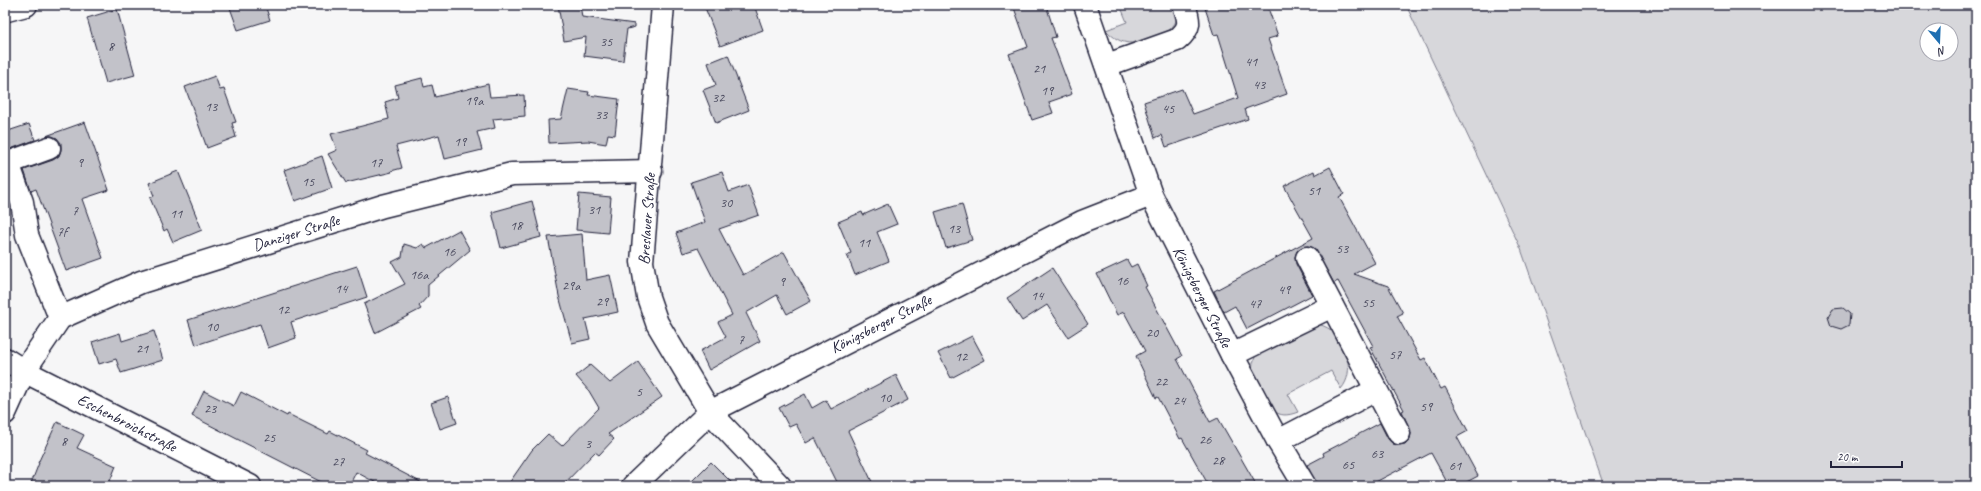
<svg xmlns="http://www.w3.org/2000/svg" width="1981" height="491" font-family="Caveat,sans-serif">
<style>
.green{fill:#d7d7db;stroke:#7c7c8b;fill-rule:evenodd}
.building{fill:#c2c2c9;stroke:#22223b}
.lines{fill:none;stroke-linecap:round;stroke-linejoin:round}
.minor-casing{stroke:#22223b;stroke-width:25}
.minor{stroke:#fff;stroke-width:22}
.labels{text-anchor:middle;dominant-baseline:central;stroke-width:3;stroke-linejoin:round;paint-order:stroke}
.number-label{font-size:14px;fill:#4a4a5e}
.street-label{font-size:16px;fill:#22223b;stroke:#fff}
</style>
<rect width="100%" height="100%" fill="#f6f6f7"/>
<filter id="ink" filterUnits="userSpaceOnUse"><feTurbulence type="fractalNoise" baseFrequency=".025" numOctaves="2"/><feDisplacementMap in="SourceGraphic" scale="8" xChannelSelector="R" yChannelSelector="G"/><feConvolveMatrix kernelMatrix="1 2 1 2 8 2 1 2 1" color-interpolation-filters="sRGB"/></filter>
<g filter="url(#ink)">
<g class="green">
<path d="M1120 5H1179C1178 12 1178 20 1173 26 1169 32 1161 34 1154 37 1135 45 1122 47 1106 30L1127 22Z"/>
<path d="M1406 5H1976V486H1604L1521 249ZM1927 30H1951V54H1927Z"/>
<path d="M1316 323C1321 325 1327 327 1331 330 1346 343 1356 372 1341 389L1331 371 1288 394 1298 412C1275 421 1271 408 1261 391 1259 386 1253 380 1252 375 1251 368 1254 360 1256 354Z"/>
</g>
<g class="building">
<path d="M229 5H265L270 20 238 30Z"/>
<path d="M558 5H580L582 17 635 24V27L627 29 623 61 584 56 586 37 564 41Z"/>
<path d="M704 5H754L763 30 720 46Z"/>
<path d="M1013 5H1046L1056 37 1051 38 1072 94 1049 102 1053 113 1032 120 1009 54 1028 47Z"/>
<path d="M1204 5H1267L1278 36 1268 39 1287 94 1245 109 1248 119 1166 147 1162 135 1155 138 1144 102 1182 89 1193 114 1238 98 1218 34 1214 35Z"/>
<path d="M117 9 135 75 106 83 87 18Z"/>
<path d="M728 55 749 110 716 123 703 90 716 85 708 63Z"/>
<path d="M215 76 220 90 224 89 236 122 232 123 236 137 207 148 185 87Z"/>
<path d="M422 78 424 87 432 85 435 97 488 84 490 97 524 95 525 116 493 119 495 128 477 132 482 150 445 159 439 135 396 146 402 168 391 171 392 172 346 183 328 154 337 150 331 134 389 119 385 102 398 98 395 85Z"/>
<path d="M568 89 589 92 588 95 619 99 615 135 608 134 606 144 588 141 549 143 548 120 561 119Z"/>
<path d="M85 122 109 190 82 199 103 258 66 271 36 189 31 191 24 170 53 160 59 156 61 150V143L57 138 52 136H46Z"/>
<path d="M29 124 35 140 5 151V132Z"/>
<path d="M322 156 332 188 295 201 284 170Z"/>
<path d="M1330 167 1344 194 1339 197 1375 263 1354 274 1388 286 1403 313 1397 316 1421 360 1425 358 1441 389 1445 387 1468 431 1457 437 1478 476 1459 486H1449L1431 453 1368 486H1317L1307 465 1324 456 1323 453 1380 423 1388 439 1393 444 1399 445 1405 444 1410 439 1411 433 1402 411 1404 410 1370 347 1373 346 1338 281 1334 283 1314 248 1308 246 1302 247 1297 251 1295 257 1296 264 1312 295 1247 329 1235 306 1224 312 1214 291 1313 238 1284 186 1314 171 1315 175Z"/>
<path d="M178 171 202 230 173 242 167 229 164 231 150 198 154 196 149 183Z"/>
<path d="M722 172 729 192 748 185 759 215 719 229 743 275 784 252 811 301 787 314 777 295 746 313 760 341 709 370 700 351 726 337 718 322 732 315 698 248 683 253 676 233 705 222 691 182Z"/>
<path d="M579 194 611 197 608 233 576 230Z"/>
<path d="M532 201 541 237 501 248 492 212Z"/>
<path d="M888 204 897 224 877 232 889 261 855 275 847 255 851 253 838 222 862 212 863 215Z"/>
<path d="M962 204 972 240 946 248 935 212Z"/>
<path d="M459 230 470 250 428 285V296L419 306 421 309 375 333 364 304 405 284 392 262 402 257 404 244 417 248 423 244 426 248Z"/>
<path d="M582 234 586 280 610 275 618 312 585 319 590 339 572 343 559 296 548 237Z"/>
<path d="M1127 260 1131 267 1137 264 1147 286 1145 287 1182 356 1177 359 1210 422 1218 418 1257 486H1209L1182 438 1180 439 1158 397 1156 398 1136 356 1145 351 1124 312 1117 315 1097 274Z"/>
<path d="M357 266 367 297 291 322 296 338 268 348 260 324 196 345 188 320Z"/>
<path d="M1052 268 1088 324 1068 337 1047 305 1022 321 1007 298Z"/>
<path d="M1843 308 1850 314 1849 325 1841 329 1831 326 1828 317 1833 309Z"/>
<path d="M154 331 163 360 121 373 116 359 99 364 92 342 120 333 122 341Z"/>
<path d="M972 336 985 360 951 378 938 353Z"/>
<path d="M638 362 662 397 608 434 614 439 599 455 595 452 562 486H507L532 450 548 434 562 446 599 408 589 391 576 376 590 365 610 383Z"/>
<path d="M896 375 908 400 848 431 874 486H839L815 438 806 443 796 424 789 427 779 408 805 394 812 408 826 400 831 409Z"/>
<path d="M204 391 234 406 241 392 287 416 288 414 328 434 330 431 367 450 365 453 428 486H382L356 472 349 486H329L192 416Z"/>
<path d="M448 397 457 423 440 429 431 403Z"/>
<path d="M57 422 84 435 77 448 116 466 108 486H30L39 463H38Z"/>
<path d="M711 462 735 486H687Z"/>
</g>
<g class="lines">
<g class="minor-casing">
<g id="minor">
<path d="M6 5 7 10 26 5"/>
<path d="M663 5 642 262 648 297 657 323 710 412 780 486"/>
<path d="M1085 5 1151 195 1232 355 1278 441 1305 486"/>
<path d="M1107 65 1177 40C1191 28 1190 22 1184 5"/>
<path d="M49 148 8 163 22 202 27 235 60 318"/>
<path d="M1307 258 1399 433"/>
<path d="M1232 355 1332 306"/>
<path d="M5 359 24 371 250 486"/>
<path d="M5 413 24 371 60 318 141 282 383 206 512 174 651 171"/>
<path d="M1278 441 1376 390"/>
<path d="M633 486 710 412 1082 222 1151 195"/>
</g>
</g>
<use href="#minor" class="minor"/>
</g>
</g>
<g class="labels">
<g class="number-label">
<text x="606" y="41">35</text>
<text x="111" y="46">8</text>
<text x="1251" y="61">41</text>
<text x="1039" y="68">21</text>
<text x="1259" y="84">43</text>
<text x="1047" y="90">19</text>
<text x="718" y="97">32</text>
<text x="474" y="100">19a</text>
<text x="211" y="106">13</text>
<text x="1168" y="108">45</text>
<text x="601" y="114">33</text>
<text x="460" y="141">19</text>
<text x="80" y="162">9</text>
<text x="376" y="162">17</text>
<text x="308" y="181">15</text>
<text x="1314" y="190">51</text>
<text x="726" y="202">30</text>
<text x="594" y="209">31</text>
<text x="75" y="210">7</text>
<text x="176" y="213">11</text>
<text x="516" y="225">18</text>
<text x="954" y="228">13</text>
<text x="62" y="231">7f</text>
<text x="864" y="242">11</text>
<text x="1342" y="248">53</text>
<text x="449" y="251">16</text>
<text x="419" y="274">16a</text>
<text x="1122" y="280">16</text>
<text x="782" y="281">9</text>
<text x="571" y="285">29a</text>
<text x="341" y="288">14</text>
<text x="1284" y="289">49</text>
<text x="1037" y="295">14</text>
<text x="602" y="301">29</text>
<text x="1368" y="302">55</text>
<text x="1255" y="303">47</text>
<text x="283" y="309">12</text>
<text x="212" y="326">10</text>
<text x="1152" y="332">20</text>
<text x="741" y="339">7</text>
<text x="142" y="348">21</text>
<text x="1395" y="354">57</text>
<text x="961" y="356">12</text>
<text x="1161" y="381">22</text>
<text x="639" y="391">5</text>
<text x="885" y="397">10</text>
<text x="1179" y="400">24</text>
<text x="1426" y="406">59</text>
<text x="210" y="408">23</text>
<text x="269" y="437">25</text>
<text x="1205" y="439">26</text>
<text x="64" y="441">8</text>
<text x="588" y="443">3</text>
<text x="1377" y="453">63</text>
<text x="1218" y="460">28</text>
<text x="338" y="461">27</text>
<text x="1348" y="464">65</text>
<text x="1455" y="465">61</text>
</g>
<g class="street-label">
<text transform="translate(647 219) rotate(-86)">Breslauer Straße</text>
<text transform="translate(296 233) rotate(-17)">Danziger Straße</text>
<text transform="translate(1202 297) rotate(63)">Königsberger Straße</text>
<text transform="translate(881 324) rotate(-27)">Königsberger Straße</text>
<text transform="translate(127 423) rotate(27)">Eschenbroichstraße</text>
</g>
</g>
<rect width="1981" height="491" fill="none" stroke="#fff" stroke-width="20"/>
<rect x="10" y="10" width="1961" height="471" fill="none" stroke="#22223b" stroke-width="1.5" filter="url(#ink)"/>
<g transform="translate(1939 42) rotate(161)"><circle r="19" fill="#ffffff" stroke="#a7a7b1"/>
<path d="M0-3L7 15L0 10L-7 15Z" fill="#1f6fb2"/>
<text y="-6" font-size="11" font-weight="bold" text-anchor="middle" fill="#22223b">N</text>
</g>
<path d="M1831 461v6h71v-6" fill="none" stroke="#22223b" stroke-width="2"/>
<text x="1837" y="461" font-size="12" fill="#22223b" stroke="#ffffff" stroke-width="3" paint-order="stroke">20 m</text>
</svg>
